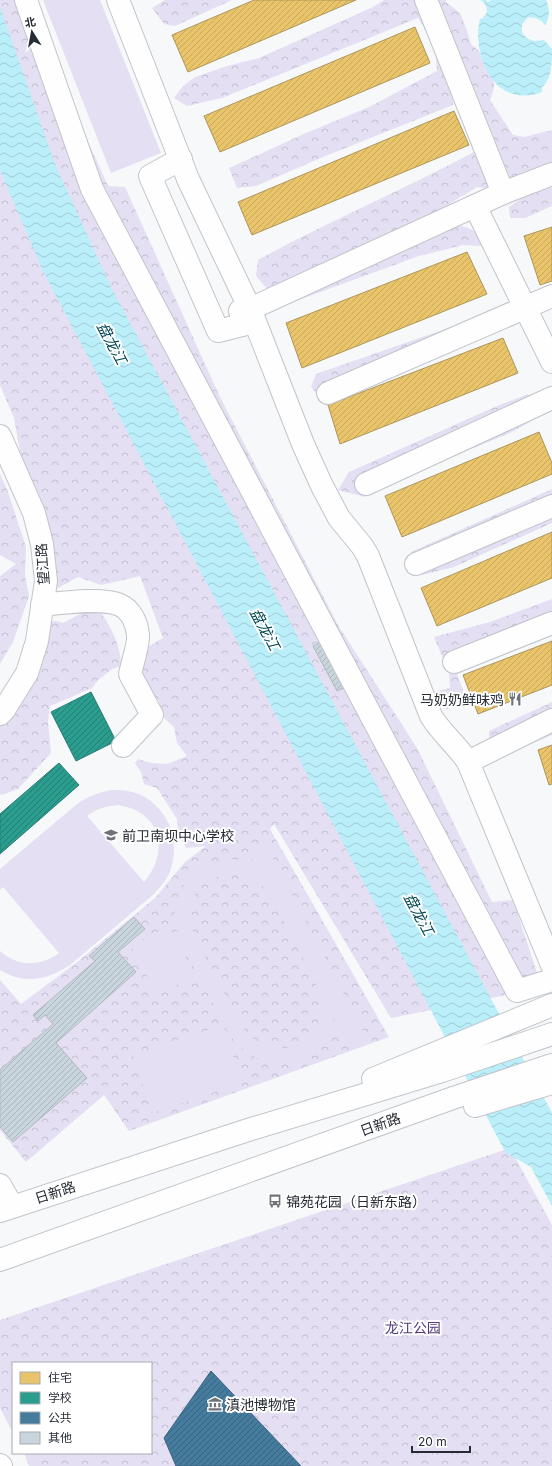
<svg xmlns="http://www.w3.org/2000/svg" width="552" height="1466" font-family="Inter,'Noto Sans SC',sans-serif">
<style>
.forest{fill:url(#forest-crowns)}
.pitch{fill:#e4dff3;fill-rule:evenodd}
.water{fill:url(#water-waves)}
.homes{fill:url(#homes-hatch);stroke:#ae965a}
.schools{fill:url(#schools-hatch);stroke:#297b74}
.public{fill:url(#public-hatch);stroke:#3c637e}
.building{fill:url(#building-hatch);stroke:#b4b9bc}
.lines{fill:none;stroke-linecap:round;stroke-linejoin:round}
.minor-casing{stroke:#c1c5ca;stroke-width:24}
.major-casing{stroke:#c1c5ca;stroke-width:24}
.minor{stroke:#fefefe;stroke-width:22}
.major{stroke:#fefefe;stroke-width:22}
.labels{text-anchor:middle;dominant-baseline:central;stroke-width:4;stroke-linejoin:round;paint-order:stroke}
.street-label{font-size:14px;fill:#262c34;stroke:#fff}
.poi-label{font-size:14px;fill:#262c34;stroke:#fff;text-anchor:start}
.park-label{font-size:14px;fill:#543c7b;stroke:#fff}
.water-label{font-size:15px;font-style:italic;fill:#034852;stroke:#fff}
</style>
<defs>
<pattern id="forest-crowns" width="20" height="18" patternUnits="userSpaceOnUse"><rect width="20" height="18" fill="#e4dff3"/><path d="M2 6a3 3 0 1 1 6 0M12 15a3 3 0 1 1 6 0" fill="none" stroke="#c3c0d1"/></pattern>
<pattern id="water-waves" width="16" height="10" patternUnits="userSpaceOnUse"><rect width="16" height="10" fill="#baeef9"/><path d="M0 5q4-4 8 0t8 0" fill="none" stroke="#a0ccd6"/></pattern>
<pattern id="homes-hatch" width="6" height="6" patternUnits="userSpaceOnUse"><rect width="6" height="6" fill="#e9c46a"/><path d="M-1 1l2-2M0 6l6-6M5 7l2-2" fill="none" stroke="#c8a95c"/></pattern>
<pattern id="schools-hatch" width="6" height="6" patternUnits="userSpaceOnUse"><rect width="6" height="6" fill="#2a9d8f"/><path d="M-1 1l2-2M0 6l6-6M5 7l2-2" fill="none" stroke="#248076"/></pattern>
<pattern id="public-hatch" width="6" height="6" patternUnits="userSpaceOnUse"><rect width="6" height="6" fill="#457b9d"/><path d="M-1 1l2-2M0 6l6-6M5 7l2-2" fill="none" stroke="#396581"/></pattern>
<pattern id="building-hatch" width="6" height="6" patternUnits="userSpaceOnUse"><rect width="6" height="6" fill="#c8d5dc"/><path d="M-1 1l2-2M0 6l6-6M5 7l2-2" fill="none" stroke="#acb7bd"/></pattern>
</defs>
<rect width="100%" height="100%" fill="#f6f8fa"/>
<g class="forest">
<path d="M0 0H36L78 119 108 186 125 187 219 395 338 625 417 748 492 902 513 900 542 988 391 1018 274 824 270 829 389 1037 129 1131 104 1095 26 1162 0 1130V980L21 1004 76 963 155 898 185 862 206 846 186 848 179 835 177 819 157 788 144 784 141 772 135 763 138 759 151 763 167 764 187 756 177 743 174 727 162 716 159 701 148 687 139 665 146 648 163 638 140 576 101 585 78 577 58 588 38 552 14 418 0 385Z"/>
<path d="M165 0H232L175 26 164 24 152 8Z"/>
<path d="M384 0H446V2L460 13 466 28 471 44 479 51 484 65 494 82V88L490 100 513 135 524 137 552 130V165L485 188 477 187 441 209 454 226C467 224 477 233 486 241L482 246 463 245 419 256 282 306 256 276 258 260C329 221 403 190 474 152L452 75 453 105 323 157 256 186 237 188 229 168 306 133 369 107 437 71 435 46 418 18 222 98 187 106 174 98 182 87 195 77 227 66 259 58 373 7Z"/>
<path d="M552 187V206L525 218H510L509 207 529 193Z"/>
<path d="M480 317 323 402 311 387 316 374Z"/>
<path d="M528 394 541 416 510 433 437 463 365 497 338 490 349 472 497 406Z"/>
<path d="M0 474 8 492 26 547 25 575 29 596 13 642 0 664V576L16 564 0 555Z"/>
<path d="M552 489V523L454 567 422 575 410 569 411 552Z"/>
<path d="M552 599V634L457 674 464 693 447 710 429 693 450 688 449 673 434 637 490 622Z"/>
<path d="M85 611 102 614C112 630 121 646 121 666L112 669 98 680 92 688 50 706 48 721 51 753 18 789 2 795 0 794V723L34 624 55 621 63 623Z"/>
<path d="M552 702V735L510 753 489 741V731Z"/>
<path d="M510 1148 552 1225V1466H29L24 1453H151V1363H13V1433L0 1408V1320Z"/>
</g>
<g class="pitch">
<path d="M43 0H100L161 153 111 173Z"/>
<path d="M113 790C123 790 132 791 141 795 169 809 181 842 170 871 167 880 160 887 154 894L70 965C47 980 25 985 0 970V951C18 967 40 967 59 953L3 887 0 890V869L77 804C89 796 99 792 113 790ZM119 805C126 807 133 808 139 812 166 828 163 861 144 882L87 816C97 808 107 806 119 805Z"/>
<path d="M266 844 367 1039 349 1047 334 1019C331 1027 329 1035 324 1041 295 1075 251 1068 228 1032L181 942C178 935 175 927 175 919 173 887 199 861 229 859 238 859 246 861 254 863L248 853ZM234 873C251 876 261 882 271 896L317 986C337 1040 274 1073 241 1025L194 935C183 901 198 876 234 873Z"/>
<path d="M169 926 195 975 157 995 131 946Z"/>
<path d="M223 1025 242 1083 152 1113 133 1055Z"/>
</g>
<g class="water">
<path d="M480 0H486L488 2 491 0H546C550 9 550 18 545 25 540 19 537 18 529 17 519 24 519 35 531 40 535 42 540 40 544 40L552 49C552 63 552 79 542 87V92C538 93 534 95 530 95 490 101 472 50 480 19L483 18 487 12C487 7 485 2 480 0Z"/>
<path d="M0 7 55 164 111 287 552 1113V1206L531 1167 506 1153 501 1144 43 271 0 170Z"/>
</g>
<g class="homes">
<path d="M254 0H356L188 72 172 35Z"/>
<path d="M415 27 430 63 220 152 204 116Z"/>
<path d="M454 111 469 145 252 235 238 202Z"/>
<path d="M552 227V281L540 285 524 236Z"/>
<path d="M467 252 487 294 302 368 286 323Z"/>
<path d="M503 338 518 373 340 444 328 405Z"/>
<path d="M539 432 552 463V474L402 537 385 496Z"/>
<path d="M552 532V578L437 626 421 588Z"/>
<path d="M552 641V685L478 714 463 675Z"/>
<path d="M552 745V784L549 785 538 750Z"/>
</g>
<g class="schools">
<path d="M91 692 116 741 76 761 51 712Z"/>
<path d="M59 763 79 785 0 854V814Z"/>
</g>
<path class="public" d="M211 1371 301 1466H176L164 1438Z"/>
<g class="building">
<path d="M325 640 349 685 337 691 313 646Z"/>
<path d="M134 917 145 929 118 952 136 972 56 1043 87 1078 13 1142 0 1127V1070L53 1024 45 1015 38 1021 33 1015 95 961 89 956Z"/>
</g>
<g class="lines">
<g class="minor-casing">
<g id="minor">
<path d="M26 0 92 189 517 991 552 980"/>
<path d="M118 0 188 179 250 309 303 444 322 486 339 518 362 546 368 556 431 716C441 733 457 745 468 762L552 965"/>
<path d="M426 0 503 193"/>
<path d="M181 159 150 176 218 331 246 324 240 311 250 309 503 193 552 174"/>
<path d="M475 206 552 362"/>
<path d="M328 393 552 296"/>
<path d="M0 436 34 513 42 544 46 581 37 641 27 673 4 710 0 714"/>
<path d="M366 484 552 398"/>
<path d="M416 564 552 506"/>
<path d="M42 605C62 603 102 597 120 605 131 610 137 623 138 635 139 643 132 665 130 674L152 715 123 746"/>
<path d="M454 662 552 623"/>
<path d="M468 762 552 720"/>
<path d="M0 1185 12 1206"/>
<path d="M0 1465 1 1466"/>
</g>
</g>
<g class="major-casing">
<g id="major">
<path d="M373 1079 552 1005"/>
<path d="M475 1106 552 1083"/>
<path d="M0 1211 248 1130 442 1071 552 1034"/>
<path d="M0 1260 453 1098 552 1065"/>
</g>
</g>
<use href="#minor" class="minor"/>
<use href="#major" class="major"/>
</g>
<defs>
<g id="restaurant-bare" transform="scale(1.08)"><path d="M-5-6h1v4h1v-4h1v4h1v-4h1v5L-1.5 .5V6h-2V.5L-5-1ZM5-6V6H3V1.5H1.5Q1.5-4 5-6Z" fill="#6f7379" stroke="#fff" stroke-width="2.5" paint-order="stroke"/></g>
<g id="school-bare" transform="scale(1.08)"><path d="M0-5L7-2L0 1L-7-2ZM-4 1L0 2.5L4 1V4Q0 6-4 4Z" fill="#6f7379" stroke="#fff" stroke-width="2.5" paint-order="stroke"/></g>
<g id="bus-bare" transform="scale(1.08)"><path d="M-5-6H5V4H4V6H2V4H-2V6H-4V4H-5ZM-3.5-4V0h7V-4ZM-3.5 1.2v1.5H-2V1.2ZM2 1.2v1.5H3.5V1.2Z" fill="#6f7379" stroke="#fff" stroke-width="2.5" paint-order="stroke"/></g>
<g id="museum-bare" transform="scale(1.08)"><path d="M0-6L6-3V-2H-6V-3ZM-5-1h2V3h-2ZM-1-1h2V3h-2ZM3-1h2V3H3ZM-6 4H6V6H-6Z" fill="#6f7379" stroke="#fff" stroke-width="2.5" paint-order="stroke"/></g>
</defs>
<g fill-rule="evenodd">
<use href="#restaurant-bare" x="515" y="699"/>
<use href="#school-bare" x="111" y="835"/>
<use href="#bus-bare" x="275" y="1201"/>
<use href="#museum-bare" x="215" y="1404"/>
</g>
<g class="labels">
<g class="street-label">
<text transform="translate(42 564) rotate(-94)">望江路</text>
<text transform="translate(380 1124) rotate(-20)">日新路</text>
<text transform="translate(55 1192) rotate(-18)">日新路</text>
</g>
<g class="poi-label">
<text x="504" y="699" text-anchor="end">马奶奶鲜味鸡</text>
<text x="122" y="835">前卫南坝中心学校</text>
<text x="286" y="1201">锦苑花园（日新东路）</text>
<text x="226" y="1404">滇池博物馆</text>
</g>
<g class="park-label">
<text x="413" y="1327">龙江公园</text>
</g>
<g class="water-label">
<text transform="translate(112 343) rotate(62)">盘龙江</text>
<text transform="translate(265 629) rotate(62)">盘龙江</text>
<text transform="translate(419 914) rotate(62)">盘龙江</text>
</g>
</g>
<rect x="12" y="1362" width="140" height="92" fill="#ffffff" stroke="#a8abae"/>
<rect x="20" y="1372" width="20" height="12" fill="#e9c46a" stroke="#a8abae"/>
<text x="48" y="1382" font-size="12" fill="#262c34">住宅</text>
<rect x="20" y="1392" width="20" height="12" fill="#2a9d8f" stroke="#a8abae"/>
<text x="48" y="1402" font-size="12" fill="#262c34">学校</text>
<rect x="20" y="1412" width="20" height="12" fill="#457b9d" stroke="#a8abae"/>
<text x="48" y="1422" font-size="12" fill="#262c34">公共</text>
<rect x="20" y="1432" width="20" height="12" fill="#c8d5dc" stroke="#a8abae"/>
<text x="48" y="1442" font-size="12" fill="#262c34">其他</text>
<g transform="translate(32 32) rotate(349)" stroke="#ffffff" stroke-width="3" paint-order="stroke">
<path d="M0-3L7 15L0 10L-7 15Z" fill="#262c34"/>
<text y="-6" font-size="11" font-weight="bold" text-anchor="middle" fill="#262c34">北</text>
</g>
<path d="M412 1446v6h58v-6" fill="none" stroke="#262c34" stroke-width="2"/>
<text x="418" y="1446" font-size="12" fill="#262c34" stroke="#ffffff" stroke-width="3" paint-order="stroke">20 m</text>
</svg>
